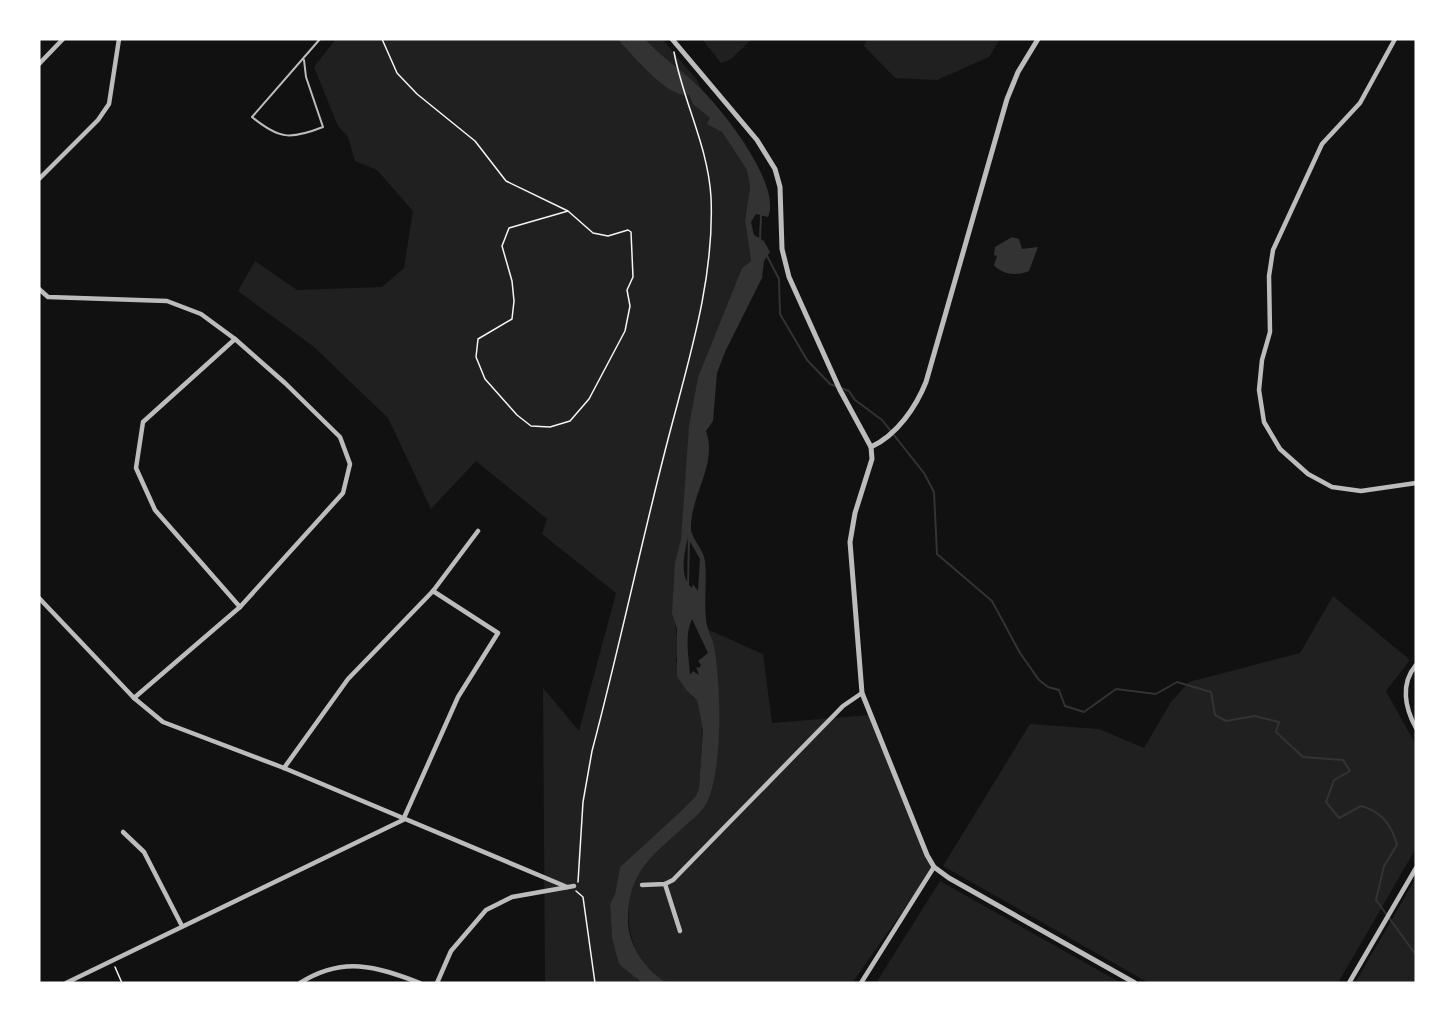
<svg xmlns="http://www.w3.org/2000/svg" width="1455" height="1022" font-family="'Varela Round',sans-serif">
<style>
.green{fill:#202020}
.water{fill:#333;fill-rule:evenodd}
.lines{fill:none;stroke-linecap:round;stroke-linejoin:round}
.stream{stroke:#333;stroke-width:2}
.path{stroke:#f5f5f5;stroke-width:1.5}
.service{stroke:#bcbcbc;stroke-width:2}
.minor{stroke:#bcbcbc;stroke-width:4.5}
.tertiary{stroke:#bcbcbc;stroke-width:5}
</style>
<rect width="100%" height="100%" fill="#111"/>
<g class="green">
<path d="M336 39H662L697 80 722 132 747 170 750 187 745 220 751 261 742 268 698 377 691 417 675 621 678 646 676 661 687 691 697 700 703 731 699 788 696 796 680 812 620 867 615 894 610 904 612 938 637 980 642 983H545L543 688 579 731 616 593 542 534 547 519 476 461 431 509 388 418 314 347 238 291 255 261 297 290 382 287 404 268 413 211 377 170 355 161 348 137 338 126 314 67Z"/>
<path d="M702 39H752L731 59 721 63Z"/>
<path d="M867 39H1000L989 57 937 80 895 78 864 46Z"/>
<path d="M1333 596 1410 660 1386 691 1416 745V848L1338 983H1149L943 866 1030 724 1099 729 1144 748 1171 702 1189 682 1300 653Z"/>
<path d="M709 630 763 654 772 723 870 715 934 867 852 983H668C624 961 618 901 644 863 658 843 684 827 702 810 725 772 721 672 709 630Z"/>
<path d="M1416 877V983H1355L1413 883Z"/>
<path d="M940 881 1121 983H876Z"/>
</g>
<g class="water">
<path d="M617 39H645C662 58 682 70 700 88 723 110 782 185 768 217L756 214 751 222 754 235 764 241 770 252 764 261 762 278 725 352 717 373 713 421 706 431C718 465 690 495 691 529 692 540 703 548 705 561 707 580 704 600 706 620 707 629 712 637 714 646 721 684 723 765 708 800 704 810 695 817 687 824 654 855 628 869 628 921 628 945 647 973 668 983H642L619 964 612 938 610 904 615 894 620 867 680 812 696 796 699 788 703 731 697 700 687 691 677 676V629L672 613 675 562 681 540 689 426 698 377 742 268 751 261 745 220 750 187 747 170 722 132 707 124 710 118 693 104 689 95C666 98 633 54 617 39ZM688 538 700 559 698 591 693 584 692 588C679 577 684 553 688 538ZM692 619 708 653 698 661 701 665 699 668 696 667 699 675 693 671 690 675C689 657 684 636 692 619Z"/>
<path d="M1012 237 1019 239 1022 249 1038 247 1029 271C1018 276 1002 275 994 265L997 256 994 255 995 247Z"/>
</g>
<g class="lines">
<g class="stream">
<path d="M760 239 761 215"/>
<path d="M766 254 779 279 780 314 807 360 830 384 849 391 855 400 882 420 924 473 934 492 937 554 992 601 1020 653 1039 680 1048 687 1059 690 1065 706 1084 712 1116 689 1156 694 1177 682 1211 692 1215 715 1226 721 1255 716 1279 722 1276 732 1303 757 1343 760 1350 771 1334 780 1326 802 1339 818 1361 806C1381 811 1392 825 1397 845L1384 866 1376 900 1416 955"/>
<path d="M688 585 689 537"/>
</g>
<g class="path">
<path d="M382 39 397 73 417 94 475 141 506 181 568 211 593 233 608 236 628 230 631 232 633 277 627 290 630 306 625 331 589 399 570 421 550 427 531 426 517 415 485 379 476 357 478 339 512 319 514 301 512 281 502 246 509 228 568 211"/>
<path d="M578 882 583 802 592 751C618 653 639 553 664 455 685 371 715 284 711 197 708 146 683 101 674 52"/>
<path d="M576 891 583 897 595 983"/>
<path d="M115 967 122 983"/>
</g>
<path class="service" d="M304 60 306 77 323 127C290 140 279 139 252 117L320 39"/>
<g class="minor">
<path d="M1395 39 1360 103 1322 144 1273 250 1269 276 1270 332 1262 360 1259 390 1264 422 1280 449 1308 474 1332 487 1361 491 1416 483"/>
<path d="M39 64 63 39"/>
<path d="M39 179 98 120 109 104 119 39"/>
<path d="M39 289 48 297 167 301 201 314 235 339 285 383 340 437 350 464 343 493 240 607 134 698"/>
<path d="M235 339 143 422 136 468 155 510 240 607"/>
<path d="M39 598 134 698 163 722 284 768 567 887"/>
<path d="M1416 665C1400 684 1405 708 1416 728"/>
<path d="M284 768 348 679 433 591 478 531"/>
<path d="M123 832 144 852 182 926"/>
<path d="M665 884 680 931"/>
<path d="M642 885 665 884 673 880 843 706 862 693"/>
<path d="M66 983 403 820 458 697 498 633 433 591"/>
<path d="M300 983C343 956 375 966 420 983"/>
<path d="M437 983 451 951 486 910 512 897 574 886"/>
<path d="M861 983 934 867"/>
<path d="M1349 983 1416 868"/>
</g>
<g class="tertiary">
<path d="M672 39 757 140 775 169 780 187 782 249 789 277 840 390 871 447 872 459 855 513 850 542 862 693 927 855 934 867 949 878 1135 983"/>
<path d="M871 447C897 435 916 407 926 382L1007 99 1018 72 1038 39"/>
</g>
</g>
<rect width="1455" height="1022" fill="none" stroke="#ffffff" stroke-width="81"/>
</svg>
